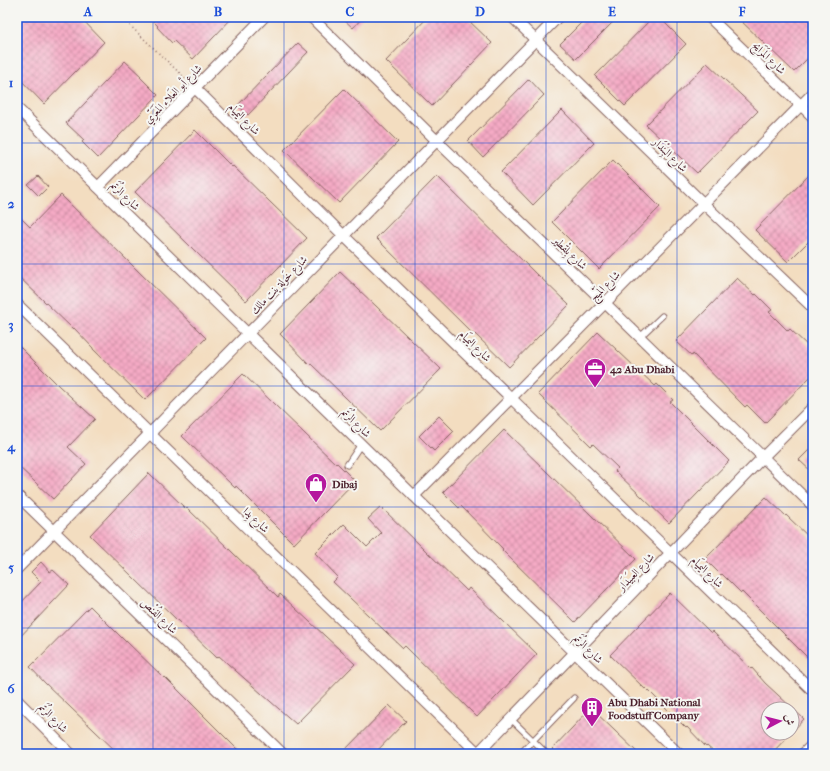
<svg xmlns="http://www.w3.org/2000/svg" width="830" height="771" font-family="'IM FELL French Canon',Amiri,serif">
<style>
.building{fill:url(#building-cross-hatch)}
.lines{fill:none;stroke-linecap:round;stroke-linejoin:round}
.lane-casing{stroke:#85625f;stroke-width:7}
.street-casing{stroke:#85625f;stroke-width:12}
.path{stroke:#85625f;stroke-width:1.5;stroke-dasharray:1 3;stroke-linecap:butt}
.lane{stroke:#fff;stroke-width:5}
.street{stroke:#fff;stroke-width:10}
.grid{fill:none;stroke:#1d4ed8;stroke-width:1;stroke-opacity:0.55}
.labels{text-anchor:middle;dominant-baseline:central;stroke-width:4;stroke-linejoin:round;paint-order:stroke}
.street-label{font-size:11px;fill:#4a1f2b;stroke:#f6f6f2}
.poi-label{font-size:11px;font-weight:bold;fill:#4a1f2b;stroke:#f6f6f2;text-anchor:start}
.neatline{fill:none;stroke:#1d4ed8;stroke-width:1.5}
.grid-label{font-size:13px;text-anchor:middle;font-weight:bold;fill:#1d4ed8}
</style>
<defs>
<pattern id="building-cross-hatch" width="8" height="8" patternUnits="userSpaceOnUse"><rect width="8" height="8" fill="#f5aac5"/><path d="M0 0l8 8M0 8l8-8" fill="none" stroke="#c88aa0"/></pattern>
</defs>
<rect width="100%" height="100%" fill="#f6f6f2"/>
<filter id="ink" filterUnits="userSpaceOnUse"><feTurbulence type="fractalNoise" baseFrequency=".025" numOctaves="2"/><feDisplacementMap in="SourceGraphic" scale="8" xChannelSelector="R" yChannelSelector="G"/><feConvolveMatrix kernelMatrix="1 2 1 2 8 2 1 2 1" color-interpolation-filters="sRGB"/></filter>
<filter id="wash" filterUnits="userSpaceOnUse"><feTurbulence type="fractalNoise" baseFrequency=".012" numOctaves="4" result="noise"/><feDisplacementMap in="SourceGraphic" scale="16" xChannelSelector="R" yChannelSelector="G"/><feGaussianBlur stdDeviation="0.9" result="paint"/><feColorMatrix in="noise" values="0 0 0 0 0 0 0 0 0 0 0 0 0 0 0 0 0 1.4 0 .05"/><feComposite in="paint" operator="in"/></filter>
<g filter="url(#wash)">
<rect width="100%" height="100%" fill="#f3ddc0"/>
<g id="blocks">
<g class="building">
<path d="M17 17H80L104 42 44 104 17 76Z"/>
<path d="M149 17H233L193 59 174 41 172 43 157 27 158 26Z"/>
<path d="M341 17H363L353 28Z"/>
<path d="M428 17H465L492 43 432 106 386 61Z"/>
<path d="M587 17H618L576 59 560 44Z"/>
<path d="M653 17H659L686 44 625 106 595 76Z"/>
<path d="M737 17H813V53L794 72Z"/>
<path d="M298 43 308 52 248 115 238 105Z"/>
<path d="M125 61 141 76 140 77 158 95 98 158 82 142 84 140 66 123Z"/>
<path d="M707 63 758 111 697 173 646 125Z"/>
<path d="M529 79 544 95 483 157 468 141Z"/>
<path d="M344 89 398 142 339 203 284 150Z"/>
<path d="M562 110 594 143 533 205 501 172Z"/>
<path d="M195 130 232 167 233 166 307 238 246 301 135 192Z"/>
<path d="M613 160 660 207 599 269 552 222Z"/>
<path d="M813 171V237L788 262 755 230Z"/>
<path d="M38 176 48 187 39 196 28 185Z"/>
<path d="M437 176 538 276V275L569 305 509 367 475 334 474 335 376 238Z"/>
<path d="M61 195 206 338 145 400 93 349V348L74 328 73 329 17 275V214L30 227Z"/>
<path d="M340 272 376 306 441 369 380 431 310 363 309 364 280 334Z"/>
<path d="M737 278 755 295 756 294 772 310 769 312 788 331 790 329 809 347 813 343V374L765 423 747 405 745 407 693 354 692 356 676 341Z"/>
<path d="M598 332 655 386 657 384 673 400 670 402 729 461 669 523 615 471 618 468 593 444 591 446 538 394Z"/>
<path d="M17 344 59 386 95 419 68 447 86 464 53 499 17 465Z"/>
<path d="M243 374 336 464 337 463 355 481 294 544 236 486 235 488 182 436Z"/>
<path d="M439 416 454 431 434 451 419 436Z"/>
<path d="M504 430 636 559 575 622 502 550 503 549 461 506 459 508 443 492Z"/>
<path d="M813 446V473L799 460Z"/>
<path d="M149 473 186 509 187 508 278 597 280 594 355 664 296 724 219 656 217 658 178 620H177L90 535Z"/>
<path d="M766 497 786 516V515L813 541V663L742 592 741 593 722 574 721 575 705 559Z"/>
<path d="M381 507 467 591 469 588 537 654 477 717 405 646 403 648 333 582 338 577 315 553 344 524 367 547 381 533 368 519Z"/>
<path d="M41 562 50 572 53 570 69 585 17 640V607L41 582 31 572Z"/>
<path d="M670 593 711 633 712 631 751 669 752 668 765 683 804 719 792 732V709H768V733H791L771 754H716L707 746 706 747 687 727 686 728 646 688 645 689 610 655Z"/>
<path d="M90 606 126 642V641L164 678 165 677 242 754H201L196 750 192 754H119L45 683 30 667Z"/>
<path d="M389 705 406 721 374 754H341Z"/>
<path d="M591 708 639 754H557L552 749Z"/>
</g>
</g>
</g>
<g filter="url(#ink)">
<use href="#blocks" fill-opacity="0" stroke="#85625f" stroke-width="1"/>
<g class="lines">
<g class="lane-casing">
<g id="lane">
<path d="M640 337 662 316"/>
<path d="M347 465 361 444"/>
<path d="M511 719 547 754"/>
<path d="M520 754 574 698"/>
</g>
</g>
<g class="street-casing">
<g id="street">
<path d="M311 17 437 141 605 303 813 506"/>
<path d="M512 17 704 204 813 308"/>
<path d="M709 17 813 117"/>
<path d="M195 88 344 236 813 691"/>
<path d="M17 108 414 496 679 754"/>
<path d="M98 187 264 17"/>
<path d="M17 304 478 753"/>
<path d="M17 495 283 754"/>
<path d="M414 496 813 93"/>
<path d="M17 569 558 17"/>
<path d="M17 700 71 754"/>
<path d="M477 754 763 457 813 407"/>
<path d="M803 754 813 744"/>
</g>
</g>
<path class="path" d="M121 17 188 81"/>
<use href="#lane" class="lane"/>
<use href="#street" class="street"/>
</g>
</g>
<path class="grid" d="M153 17V754M284 17V754M415 17V754M546 17V754M677 17V754M17 143H813M17 264H813M17 386H813M17 507H813M17 628H813"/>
<defs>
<g id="office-pin" transform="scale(1.15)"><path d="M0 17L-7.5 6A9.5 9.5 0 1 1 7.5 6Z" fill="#b5179e" stroke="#f6f6f2"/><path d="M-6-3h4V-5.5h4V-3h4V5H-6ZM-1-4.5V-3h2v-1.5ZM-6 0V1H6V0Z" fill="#fff"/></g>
<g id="shop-pin" transform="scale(1.15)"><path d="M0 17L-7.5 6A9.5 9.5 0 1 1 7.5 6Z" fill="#b5179e" stroke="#f6f6f2"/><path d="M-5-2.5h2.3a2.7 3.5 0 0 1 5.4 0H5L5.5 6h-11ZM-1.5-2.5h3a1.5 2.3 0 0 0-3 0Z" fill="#fff"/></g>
<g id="building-pin" transform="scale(1.15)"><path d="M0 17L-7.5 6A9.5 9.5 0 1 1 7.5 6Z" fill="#b5179e" stroke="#f6f6f2"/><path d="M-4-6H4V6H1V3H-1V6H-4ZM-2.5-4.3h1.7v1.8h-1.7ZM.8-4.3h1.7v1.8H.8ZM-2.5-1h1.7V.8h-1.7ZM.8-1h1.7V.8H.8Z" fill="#fff"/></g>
</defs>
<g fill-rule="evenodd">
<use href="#office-pin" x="595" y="369"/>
<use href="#shop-pin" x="316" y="484"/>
<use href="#building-pin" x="592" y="708"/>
</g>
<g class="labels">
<g class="street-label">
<text transform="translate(769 58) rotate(44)">شارع المَرَايِح</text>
<text transform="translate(173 94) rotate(-46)">شارع أبو العَلاء المَعَرِّي</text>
<text transform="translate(244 119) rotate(45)">شارع اليميَام</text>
<text transform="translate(670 155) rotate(44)">شارع البِنْدَار</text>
<text transform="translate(125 196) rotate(44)">شارع الرُتَم</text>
<text transform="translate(570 253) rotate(44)">شارع بِلقْطير</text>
<text transform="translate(279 285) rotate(-46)">شارع خَولة بنت مالك</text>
<text transform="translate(605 286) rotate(-45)">شارع المَيْج</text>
<text transform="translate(475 346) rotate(44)">شارع اليميَام</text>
<text transform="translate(356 423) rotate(44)">شارع الرُتَم</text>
<text transform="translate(256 520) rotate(44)">شارع يِدا</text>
<text transform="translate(636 572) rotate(-46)">شارع العِبَيدَار</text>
<text transform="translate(707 572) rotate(44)">شارع اليميَام</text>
<text transform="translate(159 616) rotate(44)">شارع الفُنْص</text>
<text transform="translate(588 649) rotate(44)">شارع الرُتَم</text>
<text transform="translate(53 718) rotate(45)">شارع الرُتَم</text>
</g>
<g class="poi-label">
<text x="610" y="369">42 Abu Dhabi</text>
<text x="332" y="484">Dibaj</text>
<text x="608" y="702">Abu Dhabi National<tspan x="608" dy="13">Foodstuff Company</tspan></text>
</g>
</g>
<rect width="830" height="771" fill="none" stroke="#f6f6f2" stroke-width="44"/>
<g transform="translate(780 721) rotate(83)"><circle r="19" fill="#f6f6f2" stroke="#b1a0a2"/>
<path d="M0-3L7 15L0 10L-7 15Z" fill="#b5179e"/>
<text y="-6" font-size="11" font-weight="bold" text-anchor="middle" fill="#4a1f2b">ش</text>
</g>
<rect x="22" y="22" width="786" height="727" class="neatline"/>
<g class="grid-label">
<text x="88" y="16">A</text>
<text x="218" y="16">B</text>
<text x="350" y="16">C</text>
<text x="480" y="16">D</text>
<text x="612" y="16">E</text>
<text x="742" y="16">F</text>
<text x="11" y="87">1</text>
<text x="11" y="208">2</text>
<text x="11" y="329">3</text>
<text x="11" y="451">4</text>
<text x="11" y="572">5</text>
<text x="11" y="693">6</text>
</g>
</svg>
